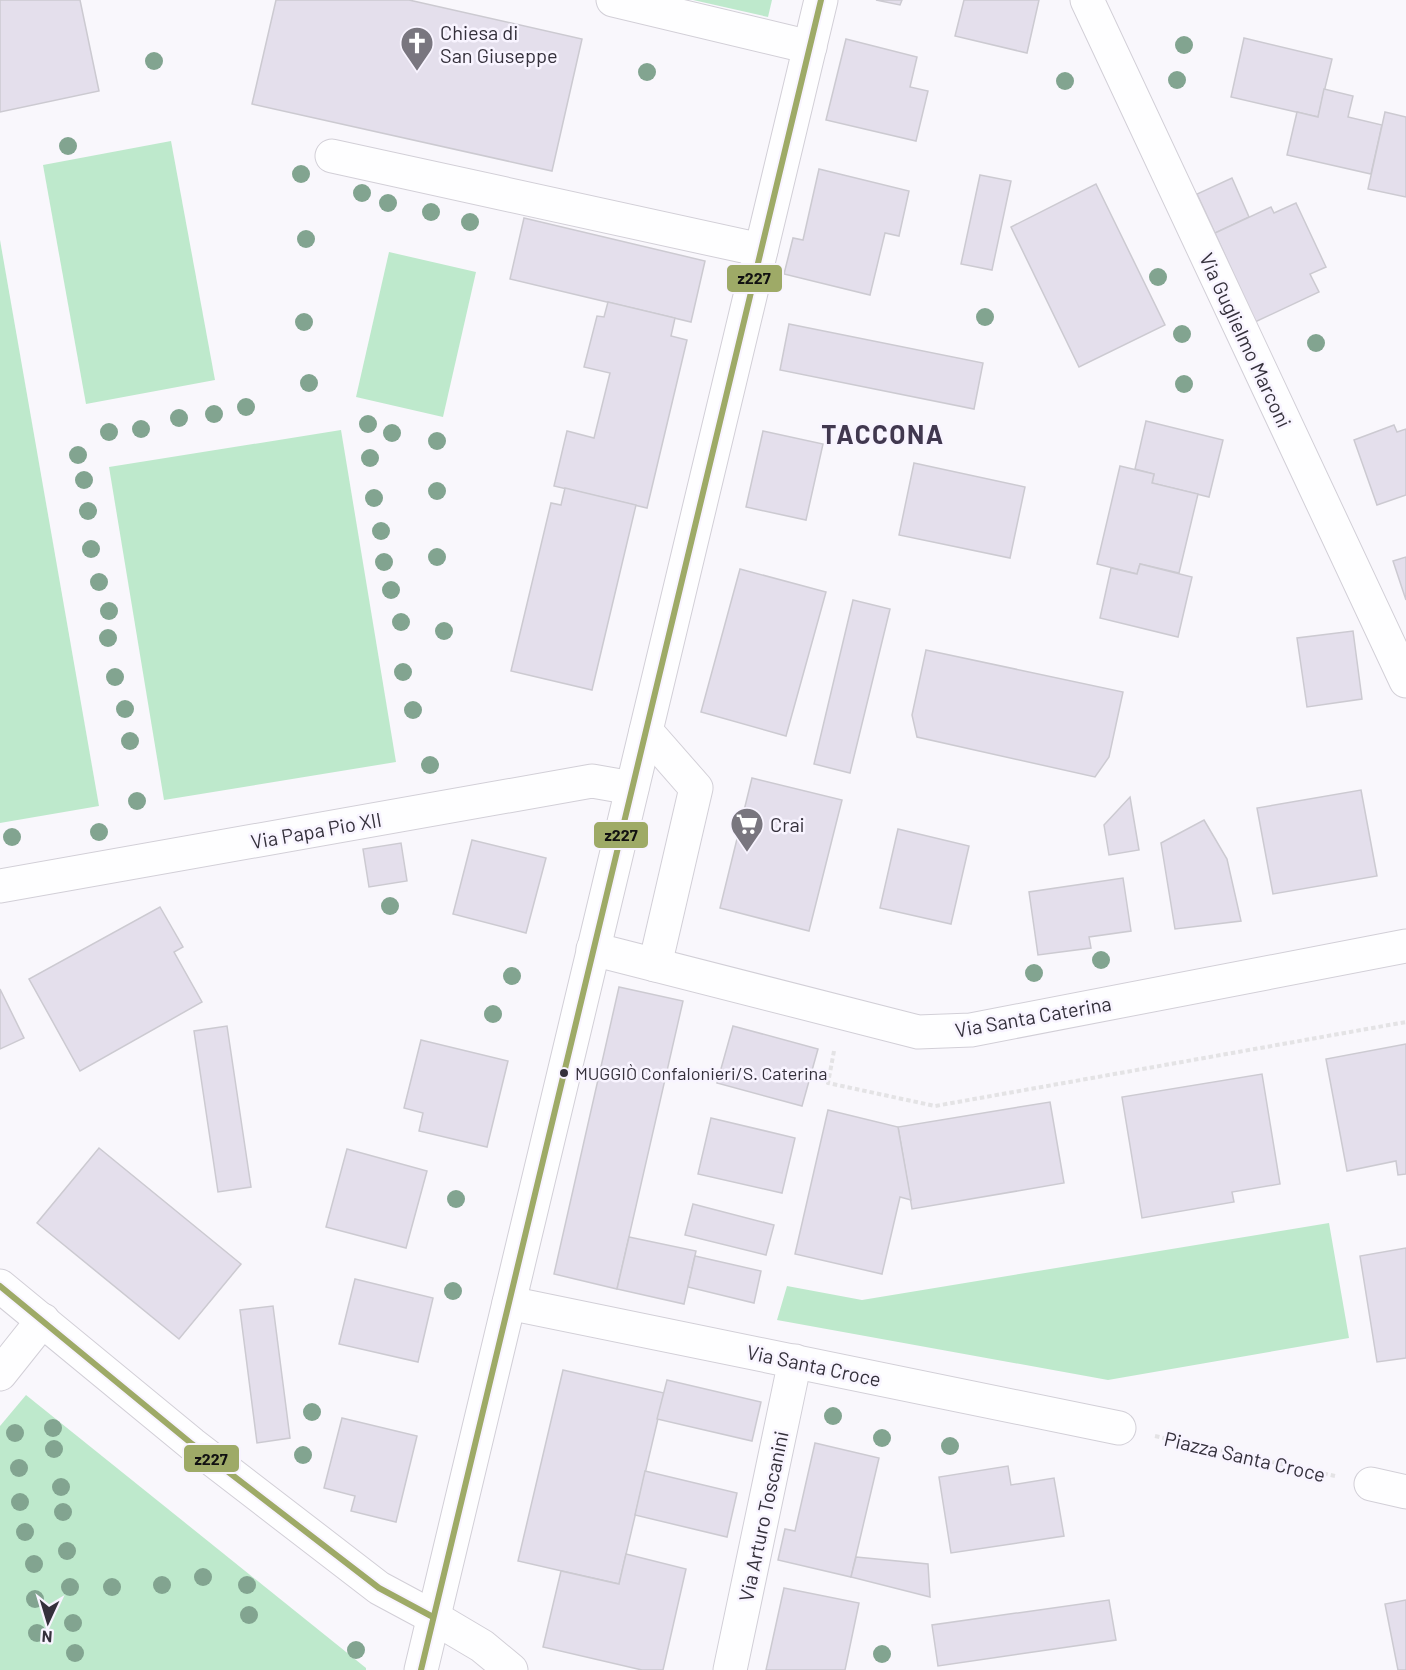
<svg xmlns="http://www.w3.org/2000/svg" width="1406" height="1670" font-family="Barlow,sans-serif">
<style>
.green{fill:#bee9cc}
.building{fill:#e4dfec;stroke:#cccad1;stroke-width:1.5}
.lines{fill:none;stroke-linecap:round;stroke-linejoin:round}
.minor-casing{stroke:#d2cfd7;stroke-width:35}
.path{stroke:#e4e3e5;stroke-width:4;stroke-dasharray:4.5 3;stroke-linecap:butt}
.minor{stroke:#fefeff;stroke-width:33}
.bus-1-casing{stroke:#f8f4ff;stroke-width:10}
.bus-1{stroke:#9eaa67;stroke-width:6}
.tree{fill:#82a490}
.bus-dot{fill:#34303b;stroke:#f8f4ff;stroke-width:2}
.labels{text-anchor:middle;dominant-baseline:central;stroke-width:5;stroke-linejoin:round;paint-order:stroke}
.bus-label{font-size:18px;fill:#34303b;stroke:#f8f4ff;text-anchor:start}
.poi-label{font-size:20px;fill:#34303b;stroke:#f8f4ff;text-anchor:start}
.street-label{font-size:20px;fill:#34303b;stroke:#f8f4ff}
.district-label{font-size:26px;font-weight:bold;letter-spacing:1.5px;fill:#41384f;stroke:#f8f4ff}
.line-badge{stroke:#f8f4ff;stroke-width:2}
.pale-badge-label{font-size:16px;text-anchor:middle;font-weight:bold;fill:#111}
</style>
<rect width="100%" height="100%" fill="#f9f7fc"/>
<g class="green">
<path d="M693 0H772L768 17Z"/>
<path d="M171 141 215 380 86 404 43 165Z"/>
<path d="M0 240 99 806 0 823Z"/>
<path d="M389 252 476 272 443 417 356 397Z"/>
<path d="M341 430 396 762 164 800 109 467Z"/>
<path d="M1329 1223 1349 1338 1108 1380 777 1320 787 1286 862 1300Z"/>
<path d="M26 1395 366 1668V1670H0V1426Z"/>
</g>
<g class="building">
<path d="M0 0H80L99 91 0 112Z"/>
<path d="M276 0H409L582 39 552 171 252 104Z"/>
<path d="M876 0H902L900 5Z"/>
<path d="M964 0H1039L1027 53 955 36Z"/>
<path d="M1244 38 1332 59 1318 117 1231 97Z"/>
<path d="M846 39 917 57 910 87 928 91 916 141 826 120Z"/>
<path d="M1324 89 1353 96 1348 117 1382 125 1371 174 1287 155 1297 112 1318 117Z"/>
<path d="M1385 112 1406 117V197L1368 189Z"/>
<path d="M819 169 909 191 899 236 885 233 870 295 784 274 793 238 803 240Z"/>
<path d="M980 175 1011 181 992 270 961 264Z"/>
<path d="M1232 178 1249 217 1215 233 1197 194Z"/>
<path d="M1096 184 1165 325 1079 367 1011 227Z"/>
<path d="M1296 203 1326 267 1310 274 1319 292 1255 322 1215 233 1271 207 1274 213Z"/>
<path d="M524 218 705 261 691 322 510 279Z"/>
<path d="M608 302 675 318 671 336 687 340 647 508 554 486 567 431 594 438 610 373 584 367 597 316 604 317Z"/>
<path d="M789 324 983 363 974 409 780 370Z"/>
<path d="M1146 421 1223 440 1209 497 1152 483 1154 474 1135 469Z"/>
<path d="M1394 425 1397 432 1406 429V495L1377 505 1354 440Z"/>
<path d="M763 431 823 444 806 520 746 507Z"/>
<path d="M914 463 1025 487 1010 558 899 535Z"/>
<path d="M1120 466 1154 474 1152 483 1198 494 1179 573 1140 564 1137 574 1097 564Z"/>
<path d="M565 488 636 505 592 690 511 671 551 503 561 505Z"/>
<path d="M1406 557V600L1393 561Z"/>
<path d="M1140 564 1192 577 1178 637 1100 618 1111 568 1137 574Z"/>
<path d="M740 569 826 592 786 736 701 712Z"/>
<path d="M853 600 890 609 850 773 814 764Z"/>
<path d="M1353 631 1362 699 1307 707 1297 638Z"/>
<path d="M926 650 1123 692 1109 757 1095 777 917 737 912 715Z"/>
<path d="M752 778 842 800 809 931 720 908Z"/>
<path d="M1361 790 1377 876 1273 894 1257 808Z"/>
<path d="M1130 797 1139 850 1109 855 1104 825Z"/>
<path d="M1204 820 1227 859 1241 921 1175 929 1161 843Z"/>
<path d="M898 829 969 846 951 924 880 908Z"/>
<path d="M472 840 546 858 526 933 453 914Z"/>
<path d="M401 843 407 881 369 887 363 849Z"/>
<path d="M1123 878 1131 931 1089 937 1091 948 1038 955 1029 892Z"/>
<path d="M160 907 183 947 174 952 202 1002 80 1071 29 979Z"/>
<path d="M619 987 683 1001 617 1289 554 1274Z"/>
<path d="M0 989 24 1038 0 1049Z"/>
<path d="M227 1026 251 1187 218 1192 194 1031Z"/>
<path d="M733 1026 818 1049 802 1106 717 1083Z"/>
<path d="M421 1040 508 1061 487 1147 419 1131 423 1113 404 1108Z"/>
<path d="M1406 1044V1174L1398 1175 1396 1161 1347 1171 1326 1059Z"/>
<path d="M1262 1074 1280 1184 1232 1192 1234 1202 1142 1218 1122 1097Z"/>
<path d="M1050 1102 1064 1183 912 1209 898 1127Z"/>
<path d="M828 1110 898 1127 911 1200 900 1197 882 1274 795 1254Z"/>
<path d="M711 1118 795 1138 782 1193 698 1174Z"/>
<path d="M99 1148 241 1264 179 1339 37 1223Z"/>
<path d="M347 1149 427 1171 406 1248 326 1227Z"/>
<path d="M693 1204 774 1225 766 1255 685 1235Z"/>
<path d="M629 1237 696 1251 684 1304 617 1289Z"/>
<path d="M1406 1248V1358L1377 1362 1360 1256Z"/>
<path d="M695 1256 761 1271 754 1303 688 1287Z"/>
<path d="M355 1279 433 1298 418 1362 339 1344Z"/>
<path d="M273 1306 290 1438 257 1443 240 1310Z"/>
<path d="M563 1370 664 1393 619 1584 518 1561Z"/>
<path d="M667 1380 761 1402 752 1441 657 1419Z"/>
<path d="M342 1418 417 1436 396 1522 351 1511 355 1496 324 1488Z"/>
<path d="M815 1443 879 1458 851 1577 778 1560 785 1529 795 1531Z"/>
<path d="M1008 1466 1011 1485 1054 1478 1064 1536 951 1553 939 1477Z"/>
<path d="M645 1471 737 1493 727 1537 635 1515Z"/>
<path d="M626 1554 686 1569 663 1670H642L543 1647 561 1571 619 1584Z"/>
<path d="M856 1557 928 1564 930 1597 851 1577Z"/>
<path d="M784 1588 859 1603 845 1670H766Z"/>
<path d="M1109 1600 1116 1640 938 1666 932 1625Z"/>
<path d="M1406 1600V1670H1398L1385 1604Z"/>
</g>
<g class="lines">
<g class="minor-casing">
<g id="minor">
<path d="M613 0 810 47"/>
<path d="M1087 0 1406 681"/>
<path d="M332 156 761 250"/>
<path d="M646 731 696 788 655 965"/>
<path d="M0 886 592 781 632 788"/>
<path d="M593 949 918 1032 971 1030 1406 946"/>
<path d="M0 1286 192 1444 379 1588 433 1617 482 1646 511 1670"/>
<path d="M509 1303 1119 1428"/>
<path d="M0 1374 43 1320"/>
<path d="M1371 1484 1406 1492"/>
<path d="M421 1670 821 0"/>
<path d="M730 1670 795 1361"/>
</g>
</g>
<g class="path">
<path d="M834 1051 828 1083 935 1106 1406 1022"/>
<path d="M1155 1436 1335 1476"/>
</g>
<use href="#minor" class="minor"/>
<g class="bus-1-casing">
<g id="bus-1">
<path d="M0 1286 192 1444 379 1588 433 1617"/>
<path d="M421 1670 821 0"/>
</g>
</g>
<use href="#bus-1" class="bus-1"/>
</g>
<g class="tree">
<circle cx="1184" cy="45" r="9"/>
<circle cx="154" cy="61" r="9"/>
<circle cx="647" cy="72" r="9"/>
<circle cx="1177" cy="80" r="9"/>
<circle cx="1065" cy="81" r="9"/>
<circle cx="68" cy="146" r="9"/>
<circle cx="301" cy="174" r="9"/>
<circle cx="362" cy="193" r="9"/>
<circle cx="388" cy="203" r="9"/>
<circle cx="431" cy="212" r="9"/>
<circle cx="470" cy="222" r="9"/>
<circle cx="306" cy="239" r="9"/>
<circle cx="1158" cy="277" r="9"/>
<circle cx="985" cy="317" r="9"/>
<circle cx="304" cy="322" r="9"/>
<circle cx="1182" cy="334" r="9"/>
<circle cx="1316" cy="343" r="9"/>
<circle cx="309" cy="383" r="9"/>
<circle cx="1184" cy="384" r="9"/>
<circle cx="246" cy="407" r="9"/>
<circle cx="214" cy="414" r="9"/>
<circle cx="179" cy="418" r="9"/>
<circle cx="368" cy="424" r="9"/>
<circle cx="141" cy="429" r="9"/>
<circle cx="109" cy="432" r="9"/>
<circle cx="392" cy="433" r="9"/>
<circle cx="437" cy="441" r="9"/>
<circle cx="78" cy="455" r="9"/>
<circle cx="370" cy="458" r="9"/>
<circle cx="84" cy="480" r="9"/>
<circle cx="437" cy="491" r="9"/>
<circle cx="374" cy="498" r="9"/>
<circle cx="88" cy="511" r="9"/>
<circle cx="381" cy="531" r="9"/>
<circle cx="91" cy="549" r="9"/>
<circle cx="437" cy="557" r="9"/>
<circle cx="384" cy="562" r="9"/>
<circle cx="99" cy="582" r="9"/>
<circle cx="391" cy="590" r="9"/>
<circle cx="109" cy="611" r="9"/>
<circle cx="401" cy="622" r="9"/>
<circle cx="444" cy="631" r="9"/>
<circle cx="108" cy="638" r="9"/>
<circle cx="403" cy="672" r="9"/>
<circle cx="115" cy="677" r="9"/>
<circle cx="125" cy="709" r="9"/>
<circle cx="413" cy="710" r="9"/>
<circle cx="130" cy="741" r="9"/>
<circle cx="430" cy="765" r="9"/>
<circle cx="137" cy="801" r="9"/>
<circle cx="99" cy="832" r="9"/>
<circle cx="12" cy="837" r="9"/>
<circle cx="390" cy="906" r="9"/>
<circle cx="1101" cy="960" r="9"/>
<circle cx="1034" cy="973" r="9"/>
<circle cx="512" cy="976" r="9"/>
<circle cx="493" cy="1014" r="9"/>
<circle cx="456" cy="1199" r="9"/>
<circle cx="453" cy="1291" r="9"/>
<circle cx="312" cy="1412" r="9"/>
<circle cx="833" cy="1416" r="9"/>
<circle cx="53" cy="1428" r="9"/>
<circle cx="15" cy="1433" r="9"/>
<circle cx="882" cy="1438" r="9"/>
<circle cx="950" cy="1446" r="9"/>
<circle cx="54" cy="1449" r="9"/>
<circle cx="303" cy="1455" r="9"/>
<circle cx="19" cy="1468" r="9"/>
<circle cx="61" cy="1487" r="9"/>
<circle cx="20" cy="1502" r="9"/>
<circle cx="63" cy="1512" r="9"/>
<circle cx="25" cy="1532" r="9"/>
<circle cx="67" cy="1551" r="9"/>
<circle cx="34" cy="1564" r="9"/>
<circle cx="203" cy="1577" r="9"/>
<circle cx="162" cy="1585" r="9"/>
<circle cx="247" cy="1585" r="9"/>
<circle cx="70" cy="1587" r="9"/>
<circle cx="112" cy="1587" r="9"/>
<circle cx="35" cy="1599" r="9"/>
<circle cx="249" cy="1615" r="9"/>
<circle cx="73" cy="1623" r="9"/>
<circle cx="37" cy="1633" r="9"/>
<circle cx="356" cy="1650" r="9"/>
<circle cx="75" cy="1653" r="9"/>
<circle cx="882" cy="1654" r="9"/>
</g>
<defs>
<g id="church-pin" transform="scale(1.725)"><path d="M0 17L-7.5 6A9.5 9.5 0 1 1 7.5 6Z" fill="#79767f" stroke="#f8f4ff"/><path d="M-1.2-6h2.4v3.5h3.3v2.4h-3.3V6h-2.4V-.1h-3.3v-2.4h3.3Z" fill="#fff"/></g>
<g id="supermarket-pin" transform="scale(1.725)"><path d="M0 17L-7.5 6A9.5 9.5 0 1 1 7.5 6Z" fill="#79767f" stroke="#f8f4ff"/><path d="M-6-5.5h2.5l.6 2H6L4.5 2H-2.5L-4.4-4H-6ZM-1.5 3.2a1.3 1.3 0 1 0 .1 0ZM3 3.2a1.3 1.3 0 1 0 .1 0Z" fill="#fff"/></g>
</defs>
<g fill-rule="evenodd">
<use href="#church-pin" x="417" y="43"/>
<use href="#supermarket-pin" x="747" y="824"/>
</g>
<circle class="bus-dot" cx="564" cy="1073" r="5"/>
<g class="labels">
<g class="bus-label">
<text x="575" y="1073">MUGGIÒ Confalonieri/S. Caterina</text>
</g>
<g class="poi-label">
<text x="440" y="32">Chiesa di<tspan x="440" dy="23">San Giuseppe</tspan></text>
<text x="770" y="824">Crai</text>
</g>
<g class="street-label">
<text transform="translate(1246 340) rotate(65)">Via Guglielmo Marconi</text>
<text transform="translate(316 830) rotate(-10)">Via Papa Pio XII</text>
<text transform="translate(1033 1016) rotate(-10)">Via Santa Caterina</text>
<text transform="translate(814 1365) rotate(12)">Via Santa Croce</text>
<text transform="translate(1245 1456) rotate(13)">Piazza Santa Croce</text>
<text transform="translate(763 1516) rotate(-78)">Via Arturo Toscanini</text>
</g>
<g class="district-label">
<text x="883" y="433">TACCONA</text>
</g>
</g>
<g class="line-badge">
<rect x="726" y="264" width="57" height="29" rx="6" fill="#9eaa67"/>
<rect x="593" y="821" width="56" height="28" rx="6" fill="#9eaa67"/>
<rect x="183" y="1444" width="57" height="29" rx="6" fill="#9eaa67"/>
</g>
<g class="pale-badge-label">
<text x="754" y="284">z227</text>
<text x="621" y="841">z227</text>
<text x="211" y="1465">z227</text>
</g>
<g transform="translate(48 1622) rotate(184)" stroke="#f8f4ff" stroke-width="4.5" paint-order="stroke">
<path d="M0-4.5L10 22L0 15L-10 22Z" fill="#34303b"/>
<text y="-9" font-size="16" font-weight="bold" text-anchor="middle" fill="#34303b">N</text>
</g>
</svg>
